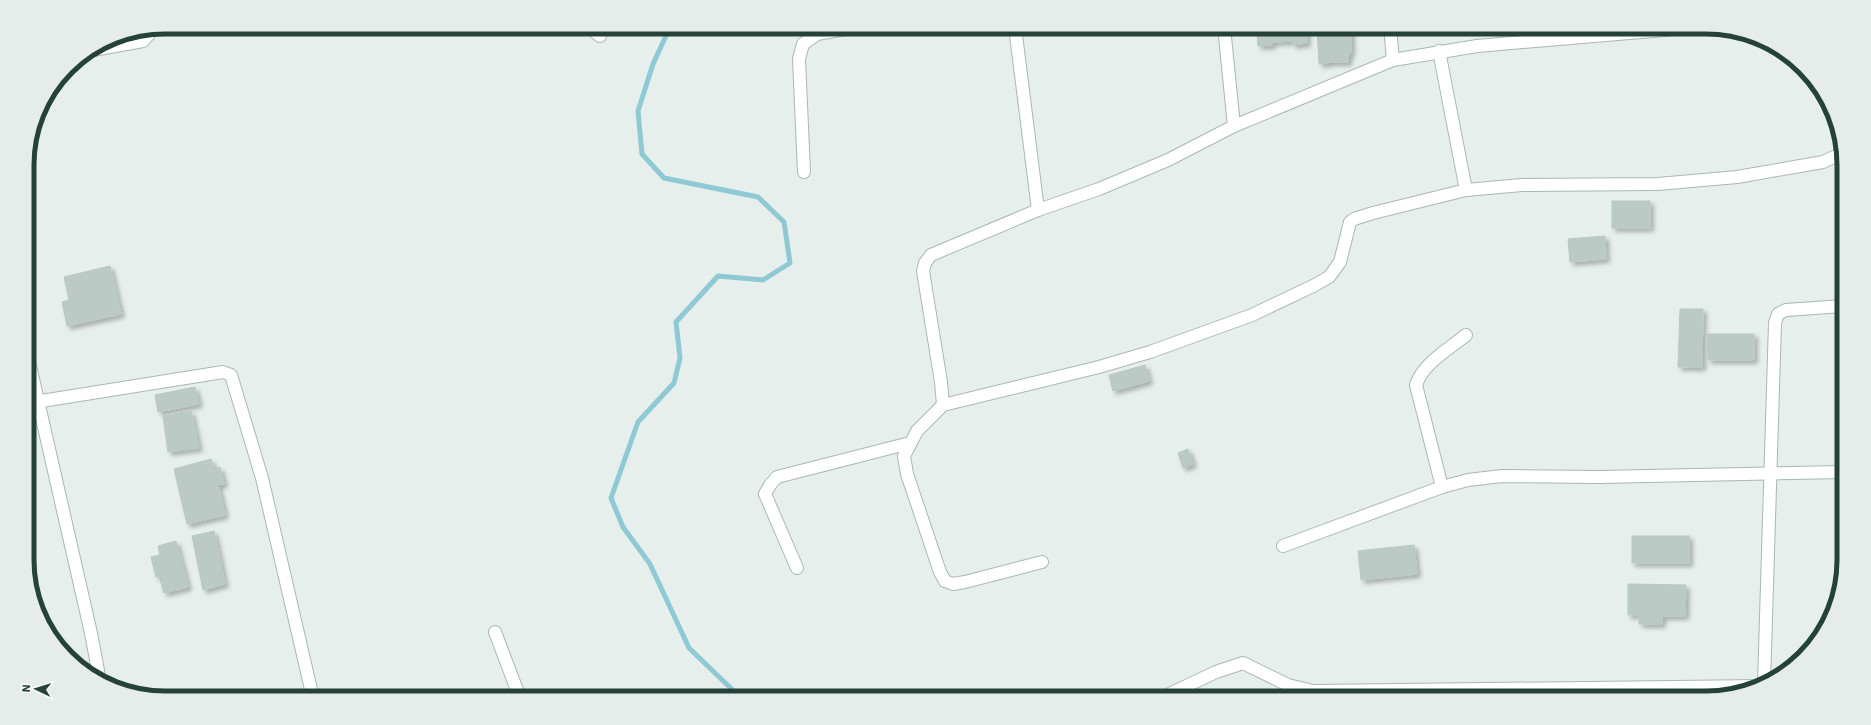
<svg xmlns="http://www.w3.org/2000/svg" width="1871" height="725" font-family="'IBM Plex Sans',sans-serif">
<style>
.lines{fill:none;stroke-linecap:round;stroke-linejoin:round}
.stream{stroke:#8ec9d4;stroke-width:5}
.building{fill:#bbcac4;stroke:#b8c9c2;filter:url(#shadow)}
.minor-casing{stroke:#a8b8b2;stroke-width:14}
.minor{stroke:#fff;stroke-width:12}
.rim{fill:none;stroke:#24423a;stroke-width:5}
</style>
<defs>
<filter id="shadow"><feDropShadow dx="3.5" dy="3.5" stdDeviation="2" flood-color="#0004"/></filter>
</defs>
<rect width="100%" height="100%" fill="#e6efeb"/>
<g class="lines">
<path class="stream" d="M670 27 653 64 638 111 642 154 664 178 758 197 784 222 790 263 763 280 718 276 676 322 680 358 674 383 638 422 611 498 623 527 650 564 689 648 741 698"/>
</g>
<g class="building">
<path d="M1257 27H1306L1307 43 1293 45V41L1273 42 1272 45 1258 46Z"/>
<path d="M1317 27H1351V53H1349L1348 62H1333L1319 64Z"/>
<rect x="1612" y="201" width="38" height="27"/>
<path d="M1605 236 1606 259 1570 262 1568 239Z"/>
<path d="M110 266 121 314 67 326 62 302 69 300 64 277Z"/>
<path d="M1680 309H1703L1702 367H1678Z"/>
<path d="M1707 334H1754V360H1708Z"/>
<path d="M1145 365 1149 381 1113 391 1109 375Z"/>
<path d="M195 387 199 404 158 412 155 395Z"/>
<path d="M191 411 199 448 168 452 163 416Z"/>
<path d="M1188 449 1193 464 1183 468 1178 453Z"/>
<path d="M211 459 214 469 220 467 224 484 218 485 225 515 187 524 174 469Z"/>
<path d="M214 531 225 584 203 590 192 536Z"/>
<rect x="1632" y="536" width="57" height="27"/>
<path d="M176 541 188 587 164 593 159 576 156 577 151 557 160 555 158 546Z"/>
<path d="M1414 545 1417 574 1361 580 1358 551Z"/>
<path d="M1628 584 1686 585 1685 616H1662V624H1639V615H1628Z"/>
</g>
<g class="lines">
<g class="minor-casing">
<g id="minor">
<path d="M589 27 600 36"/>
<path d="M1015 27 1038 210"/>
<path d="M1224 27 1234 126"/>
<path d="M1390 27 1393 60"/>
<path d="M93 50 143 41 149 34 151 30"/>
<path d="M1439 51 1466 190"/>
<path d="M804 172 799 59 803 44 817 34 858 27"/>
<path d="M28 357 91 633 99 676"/>
<path d="M29 403 223 372 231 375 262 478 313 698"/>
<path d="M943 405 941 382 923 271 925 263 931 255 1038 210 1099 189 1168 160 1234 126 1393 60 1477 46 1700 27"/>
<path d="M1442 487 1416 385C1423 363 1449 349 1466 335"/>
<path d="M1283 546 1442 487 1468 480 1502 476 1599 477 1844 472"/>
<path d="M1042 562 965 582 953 584 945 581 940 572 907 474 904 456 917 431 943 405 1099 367 1150 352 1252 315 1313 286 1329 277 1340 262 1350 222 1354 219 1373 213 1466 190 1522 185 1658 184 1737 177 1823 162 1838 155 1843 147"/>
<path d="M797 568 765 494 770 485 777 477 910 443"/>
<path d="M495 632 520 698"/>
<path d="M1764 683 1775 323 1778 314 1786 310 1843 306"/>
<path d="M1161 698 1216 672 1243 663 1288 685 1313 691 1759 686"/>
</g>
</g>
<use href="#minor" class="minor"/>
</g>
<path d="M0 0H1871V725H0ZM165 34H1706A131 131 0 0 1 1837 165V560A131 131 0 0 1 1706 691H165A131 131 0 0 1 34 560V165A131 131 0 0 1 165 34Z" fill="#e6ecea" fill-rule="evenodd"/>
<path class="rim" d="M165 34H1706A131 131 0 0 1 1837 165V560A131 131 0 0 1 1706 691H165A131 131 0 0 1 34 560V165A131 131 0 0 1 165 34Z"/>
<g transform="translate(36 689) rotate(274)" stroke="#f7fbf9" stroke-width="3" paint-order="stroke">
<path d="M0-3L7 15L0 10L-7 15Z" fill="#24423a"/>
<text y="-6" font-size="11" font-weight="bold" text-anchor="middle" fill="#24423a">N</text>
</g>
</svg>
